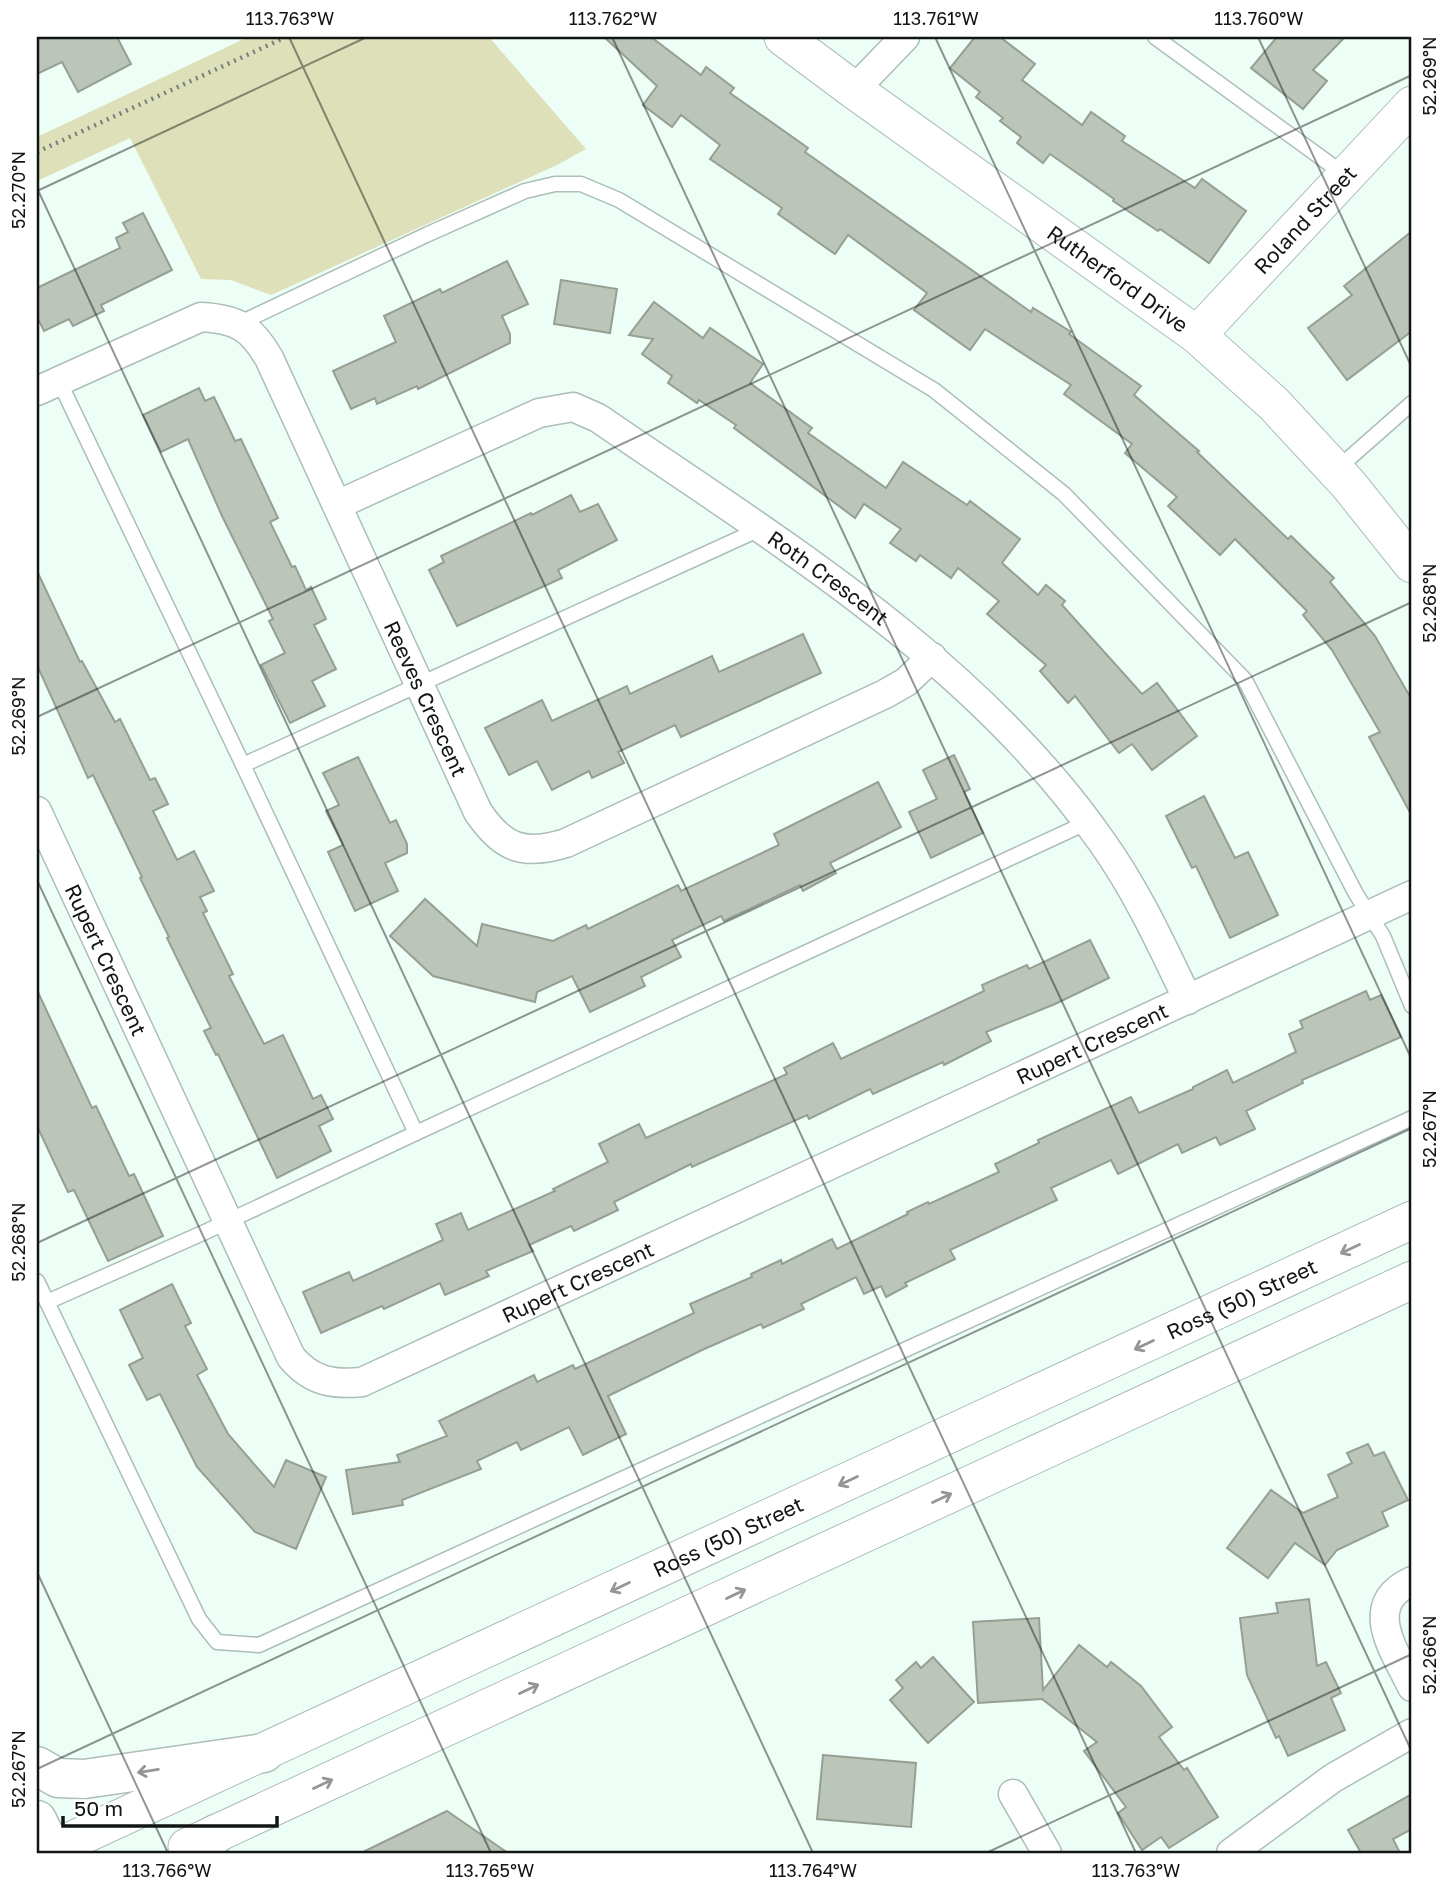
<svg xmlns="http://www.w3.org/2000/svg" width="1449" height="1890" font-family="'Golos Text',sans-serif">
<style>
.green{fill:#dde0b8}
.building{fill:#bcc5b9;stroke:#959f92;stroke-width:2}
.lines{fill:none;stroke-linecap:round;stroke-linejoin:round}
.service-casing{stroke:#adbeb6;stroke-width:17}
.minor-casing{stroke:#adbeb6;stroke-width:31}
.tertiary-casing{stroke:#adbeb6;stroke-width:39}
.secondary-casing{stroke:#adbeb6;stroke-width:41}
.path{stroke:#76807c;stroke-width:4.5;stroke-dasharray:2 5;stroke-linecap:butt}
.service{stroke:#fff;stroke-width:14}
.minor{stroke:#fff;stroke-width:28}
.tertiary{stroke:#fff;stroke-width:37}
.secondary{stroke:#fff;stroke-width:38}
.oneway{stroke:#949695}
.ticks{fill:none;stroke:#111614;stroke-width:2;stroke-opacity:0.45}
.labels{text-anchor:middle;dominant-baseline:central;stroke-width:7;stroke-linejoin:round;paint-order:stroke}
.street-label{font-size:21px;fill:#111614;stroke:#fff}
.neatline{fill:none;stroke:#111614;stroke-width:2.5}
.ticks-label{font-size:18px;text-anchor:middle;fill:#111614}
</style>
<rect width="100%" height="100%" fill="#edfef6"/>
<path class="green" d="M248 37H489L586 149 557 165 271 295 231 280 201 279 130 138 37 181V137Z"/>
<g class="building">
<path d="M37 37H117L131 64 78 92 62 62 37 74Z"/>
<path d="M604 37H651L701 75 706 67 734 88 730 93 808 148 805 152 1031 312 1033 308 1071 332 1069 334 1141 386 1134 395 1199 451 1197 452 1288 539 1291 536 1334 578 1330 582 1375 636 1412 700V816L1369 737 1380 732 1332 650 1303 615 1307 611 1235 539 1220 555 1168 506 1177 497 1125 453 1132 444 1064 394 1071 385 985 329 970 350 914 310 927 293 848 235 835 254 778 214 782 208 710 159 720 145 681 115 672 127 643 105 657 86Z"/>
<path d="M975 37H1000L1035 64 1022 80 1082 125 1091 112 1125 136 1122 141 1195 188 1202 179 1246 211 1209 263 1160 229 1158 231 1113 201 1114 199 1050 154 1043 163 1017 143 1021 137 1000 121 1003 118 976 97 980 92 950 68Z"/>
<path d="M1277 37H1345L1313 70 1327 81 1303 109 1251 68Z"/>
<path d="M143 213 172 270 101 305 104 311 73 326 69 319 44 331 37 317V288L120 248 116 238 128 232 123 223Z"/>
<path d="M1412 231V331L1347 380 1308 328 1352 295 1344 286Z"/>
<path d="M507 261 528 304 502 316 510 334V343L418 389 417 386 377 404 375 398 351 409 333 371 396 342 384 316 440 289 442 293Z"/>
<path d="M561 280 617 289 610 333 554 324Z"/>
<path d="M654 302 703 338 710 328 763 364 750 383 812 428 808 433 886 488 903 462 967 505 970 501 1020 539 1002 563 1038 595 1046 585 1065 601 1062 605 1142 694 1157 683 1197 736 1152 770 1132 744 1119 753 1075 696 1068 703 1040 671 1046 665 987 614 999 601 958 568 951 578 920 555 916 561 890 543 901 529 864 504 855 518 734 428 736 425 699 400 697 403 668 383 672 376 642 354 653 339 629 335Z"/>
<path d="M199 388 205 401 214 397 235 441 241 439 278 518 270 522 292 567 295 566 306 590 311 587 326 619 314 625 336 669 312 681 325 706 290 723 261 665 285 653 269 621 273 619 222 516 188 439 161 452 143 415Z"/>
<path d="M571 495 580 512 598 504 617 540 558 570 562 578 457 626 429 570 444 562 441 556 531 513 532 515Z"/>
<path d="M37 571 80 662 82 661 115 722 120 719 150 780 155 778 168 804 153 811 177 860 194 851 214 891 200 897 207 911 203 913 233 974 229 976 264 1044 283 1035 313 1099 321 1095 333 1119 319 1126 331 1151 277 1178 218 1054 216 1055 204 1031 211 1028 167 938 169 937 140 878 142 877 93 775 88 778 37 665Z"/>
<path d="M803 634 821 673 681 737 675 725 618 752 624 763 592 778 589 771 552 790 537 761 509 775 485 728 542 700 552 721 627 686 630 694 712 656 719 672Z"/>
<path d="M954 755 970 789 964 792 983 833 931 858 909 812 937 799 923 770Z"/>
<path d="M358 757 390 823 396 820 407 844V853L385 863 398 891 355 911 328 852 343 845 326 811 339 805 323 773Z"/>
<path d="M878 782 901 827 830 863 836 873 803 891 800 885 724 921 721 916 672 940 681 957 641 977 645 986 590 1012 572 976 537 992 535 1002 433 976 390 936 425 899 477 946 482 924 553 941 586 925 588 929 678 885 681 891 779 845 774 834Z"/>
<path d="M1204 796 1235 858 1248 852 1278 915 1230 938 1196 866 1192 868 1166 816Z"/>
<path d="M1090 940 1109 978 1055 1004 986 1032 991 1041 944 1065 943 1062 873 1094 870 1089 809 1119 807 1115 692 1167 691 1164 614 1202 618 1210 574 1231 571 1226 529 1245 533 1251 486 1271 489 1276 445 1295 440 1283 384 1309 382 1306 321 1333 303 1292 349 1272 353 1281 443 1240 436 1224 461 1213 468 1230 555 1191 553 1189 608 1162 599 1144 639 1124 646 1138 787 1074 784 1068 833 1043 841 1059 984 991 982 985 1027 965 1029 969Z"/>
<path d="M37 990 92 1108 96 1106 129 1176 134 1174 163 1236 108 1261 74 1190 68 1192 37 1126Z"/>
<path d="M1366 991 1370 1000 1381 995 1401 1037 1302 1080 1303 1083 1246 1111 1255 1129 1220 1145 1216 1137 1182 1153 1178 1144 1118 1174 1111 1160 1051 1188 1057 1200 950 1250 955 1259 905 1283 907 1286 886 1297 881 1286 864 1294 856 1277 801 1304 804 1309 763 1328 761 1324 702 1350 608 1396 626 1434 583 1455 569 1427 521 1450 517 1442 477 1461 481 1469 402 1500 403 1505 353 1514 346 1470 400 1462 397 1455 447 1436 439 1421 534 1375 537 1382 573 1365 575 1369 694 1313 690 1304 752 1277 751 1274 781 1260 782 1264 832 1239 837 1249 908 1214 907 1212 928 1202 929 1204 999 1172 995 1164 1039 1143 1038 1140 1131 1097 1139 1113 1193 1089V1087L1227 1070 1233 1083 1296 1052 1289 1034 1303 1028 1300 1021Z"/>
<path d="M172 1284 191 1323 185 1326 207 1369 197 1375 228 1434 274 1487 286 1460 326 1477 296 1549 255 1532 197 1467 160 1394 147 1400 129 1365 143 1358 120 1310Z"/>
<path d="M1368 1444 1374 1456 1384 1452 1408 1500 1382 1512 1388 1526 1337 1550 1325 1565 1295 1543 1268 1578 1227 1548 1271 1490 1303 1513 1338 1497 1328 1475 1352 1463 1347 1453Z"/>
<path d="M1309 1599 1317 1666 1326 1662 1341 1693 1331 1698 1345 1730 1288 1756 1279 1736 1276 1738 1247 1675 1240 1618 1278 1613 1276 1603Z"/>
<path d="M1039 1618 1043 1690 1079 1645 1107 1667 1111 1662 1141 1686 1172 1727 1159 1737 1184 1770 1187 1768 1218 1817 1169 1848 1161 1837 1142 1850 1118 1813 1126 1807 1084 1751 1097 1742 1042 1699 978 1703 973 1622Z"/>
<path d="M933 1657 974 1702 928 1743 890 1700 903 1688 896 1680 916 1662 921 1668Z"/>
<path d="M823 1755 916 1763 911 1827 817 1819Z"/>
<path d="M1412 1794V1829L1393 1839 1400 1853H1361L1348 1830Z"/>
<path d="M447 1811 508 1853H361Z"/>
</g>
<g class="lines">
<g class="service-casing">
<g id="service">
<path d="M1155 37 1345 175"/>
<path d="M238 324 426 235 525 191 555 184H581L619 200 934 390 1064 494 1245 680 1356 894 1383 936 1412 1006"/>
<path d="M59 381 243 765 416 1133 1088 822"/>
<path d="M1337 469 1412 403"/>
<path d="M243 765 760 529"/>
<path d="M37 1281 199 1619 217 1642 259 1645 1412 1118"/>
<path d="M47 1302 205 1232 416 1133"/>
</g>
</g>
<g class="minor-casing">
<g id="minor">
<path d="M854 90 905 37"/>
<path id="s1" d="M37 391 201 317C237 319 251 327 269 358L478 812C503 849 524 856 566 843L885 694 906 682 932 657"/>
<path id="s2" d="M337 505 539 413 573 407 598 418C779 542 975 660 1102 842 1137 891 1162 946 1188 1000"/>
<path id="s3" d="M37 811 291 1357C311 1381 332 1385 362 1382L1412 895"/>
<path d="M1412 1581C1360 1605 1395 1651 1412 1687"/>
<path d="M1013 1794 1047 1853"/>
<path d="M1231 1853 1333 1778 1412 1733"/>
</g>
</g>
<g class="tertiary-casing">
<g id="tertiary">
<path id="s4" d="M783 37 854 90 1197 335 1274 404 1349 485 1412 564"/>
<path id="s5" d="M1197 335 1412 105"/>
<path d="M187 1847 1412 1280"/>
<path id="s6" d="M51 1850 1412 1220"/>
</g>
</g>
<g class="secondary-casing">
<g id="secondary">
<path d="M37 1766 58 1778 84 1779 264 1753"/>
<path d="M37 1820 53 1853"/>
<path d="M188 1853 216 1834"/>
</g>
</g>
<path class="path" d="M37 152 286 37"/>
<use href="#service" class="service"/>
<use href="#minor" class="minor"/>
<use href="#tertiary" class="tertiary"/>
<use href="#secondary" class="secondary"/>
</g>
<defs><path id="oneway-shaft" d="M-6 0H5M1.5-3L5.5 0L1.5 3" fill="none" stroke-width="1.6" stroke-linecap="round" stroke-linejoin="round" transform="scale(1.75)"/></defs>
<g class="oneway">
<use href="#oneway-shaft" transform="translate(1350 1249) rotate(155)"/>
<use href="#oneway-shaft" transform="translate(1144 1345) rotate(155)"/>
<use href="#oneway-shaft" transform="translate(848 1481) rotate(155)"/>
<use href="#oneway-shaft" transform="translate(942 1498) rotate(-25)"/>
<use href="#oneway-shaft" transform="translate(620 1587) rotate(155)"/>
<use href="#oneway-shaft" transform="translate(736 1594) rotate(-25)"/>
<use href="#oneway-shaft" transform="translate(529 1689) rotate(-25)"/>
<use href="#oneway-shaft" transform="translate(148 1771) rotate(171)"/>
<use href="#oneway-shaft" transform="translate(323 1784) rotate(-25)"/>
</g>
<path class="ticks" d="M289 37 1136 1853M612 37 1412 1752M935 37 1412 1060M1258 37 1412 368M37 188 813 1853M37 191 367 37M37 717 1412 75M37 880 491 1853M37 1243 1412 602M37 1572 168 1853M37 1769 1412 1128M986 1853 1412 1654"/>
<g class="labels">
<g class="street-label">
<text stroke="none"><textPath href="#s5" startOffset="158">Roland Street</textPath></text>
<text stroke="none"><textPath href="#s4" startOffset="413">Rutherford Drive</textPath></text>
<text stroke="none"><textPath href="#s2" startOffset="564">Roth Crescent</textPath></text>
<text stroke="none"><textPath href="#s1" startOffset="639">Reeves Crescent</textPath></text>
<text stroke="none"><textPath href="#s3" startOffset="164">Rupert Crescent</textPath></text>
<text stroke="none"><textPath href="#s3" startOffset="1486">Rupert Crescent</textPath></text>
<text stroke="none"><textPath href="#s3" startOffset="919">Rupert Crescent</textPath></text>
<text stroke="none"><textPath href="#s6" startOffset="1312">Ross (50) Street</textPath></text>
<text stroke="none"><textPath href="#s6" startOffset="746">Ross (50) Street</textPath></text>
</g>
</g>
<rect width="1449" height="1890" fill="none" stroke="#ffffff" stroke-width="77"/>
<path d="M63 1816v10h214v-10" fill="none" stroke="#111614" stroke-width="3.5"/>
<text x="74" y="1816" font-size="21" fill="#111614" stroke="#ffffff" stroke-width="5" paint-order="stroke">50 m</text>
<rect x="38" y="38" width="1372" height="1814" class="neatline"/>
<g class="ticks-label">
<text x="290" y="25">113.763°W</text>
<text x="613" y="25">113.762°W</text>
<text x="936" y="25">113.761°W</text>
<text x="1259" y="25">113.760°W</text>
<text transform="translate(1430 76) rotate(-90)" y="6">52.269°N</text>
<text transform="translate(19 190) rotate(-90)" y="6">52.270°N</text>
<text transform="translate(1430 603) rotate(-90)" y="6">52.268°N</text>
<text transform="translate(19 716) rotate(-90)" y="6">52.269°N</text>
<text transform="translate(1430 1129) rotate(-90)" y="6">52.267°N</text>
<text transform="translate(19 1242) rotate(-90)" y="6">52.268°N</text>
<text transform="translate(1430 1655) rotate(-90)" y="6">52.266°N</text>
<text transform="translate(19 1769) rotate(-90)" y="6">52.267°N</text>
<text x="167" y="1877">113.766°W</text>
<text x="490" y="1877">113.765°W</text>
<text x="813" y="1877">113.764°W</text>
<text x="1136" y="1877">113.763°W</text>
</g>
</svg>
